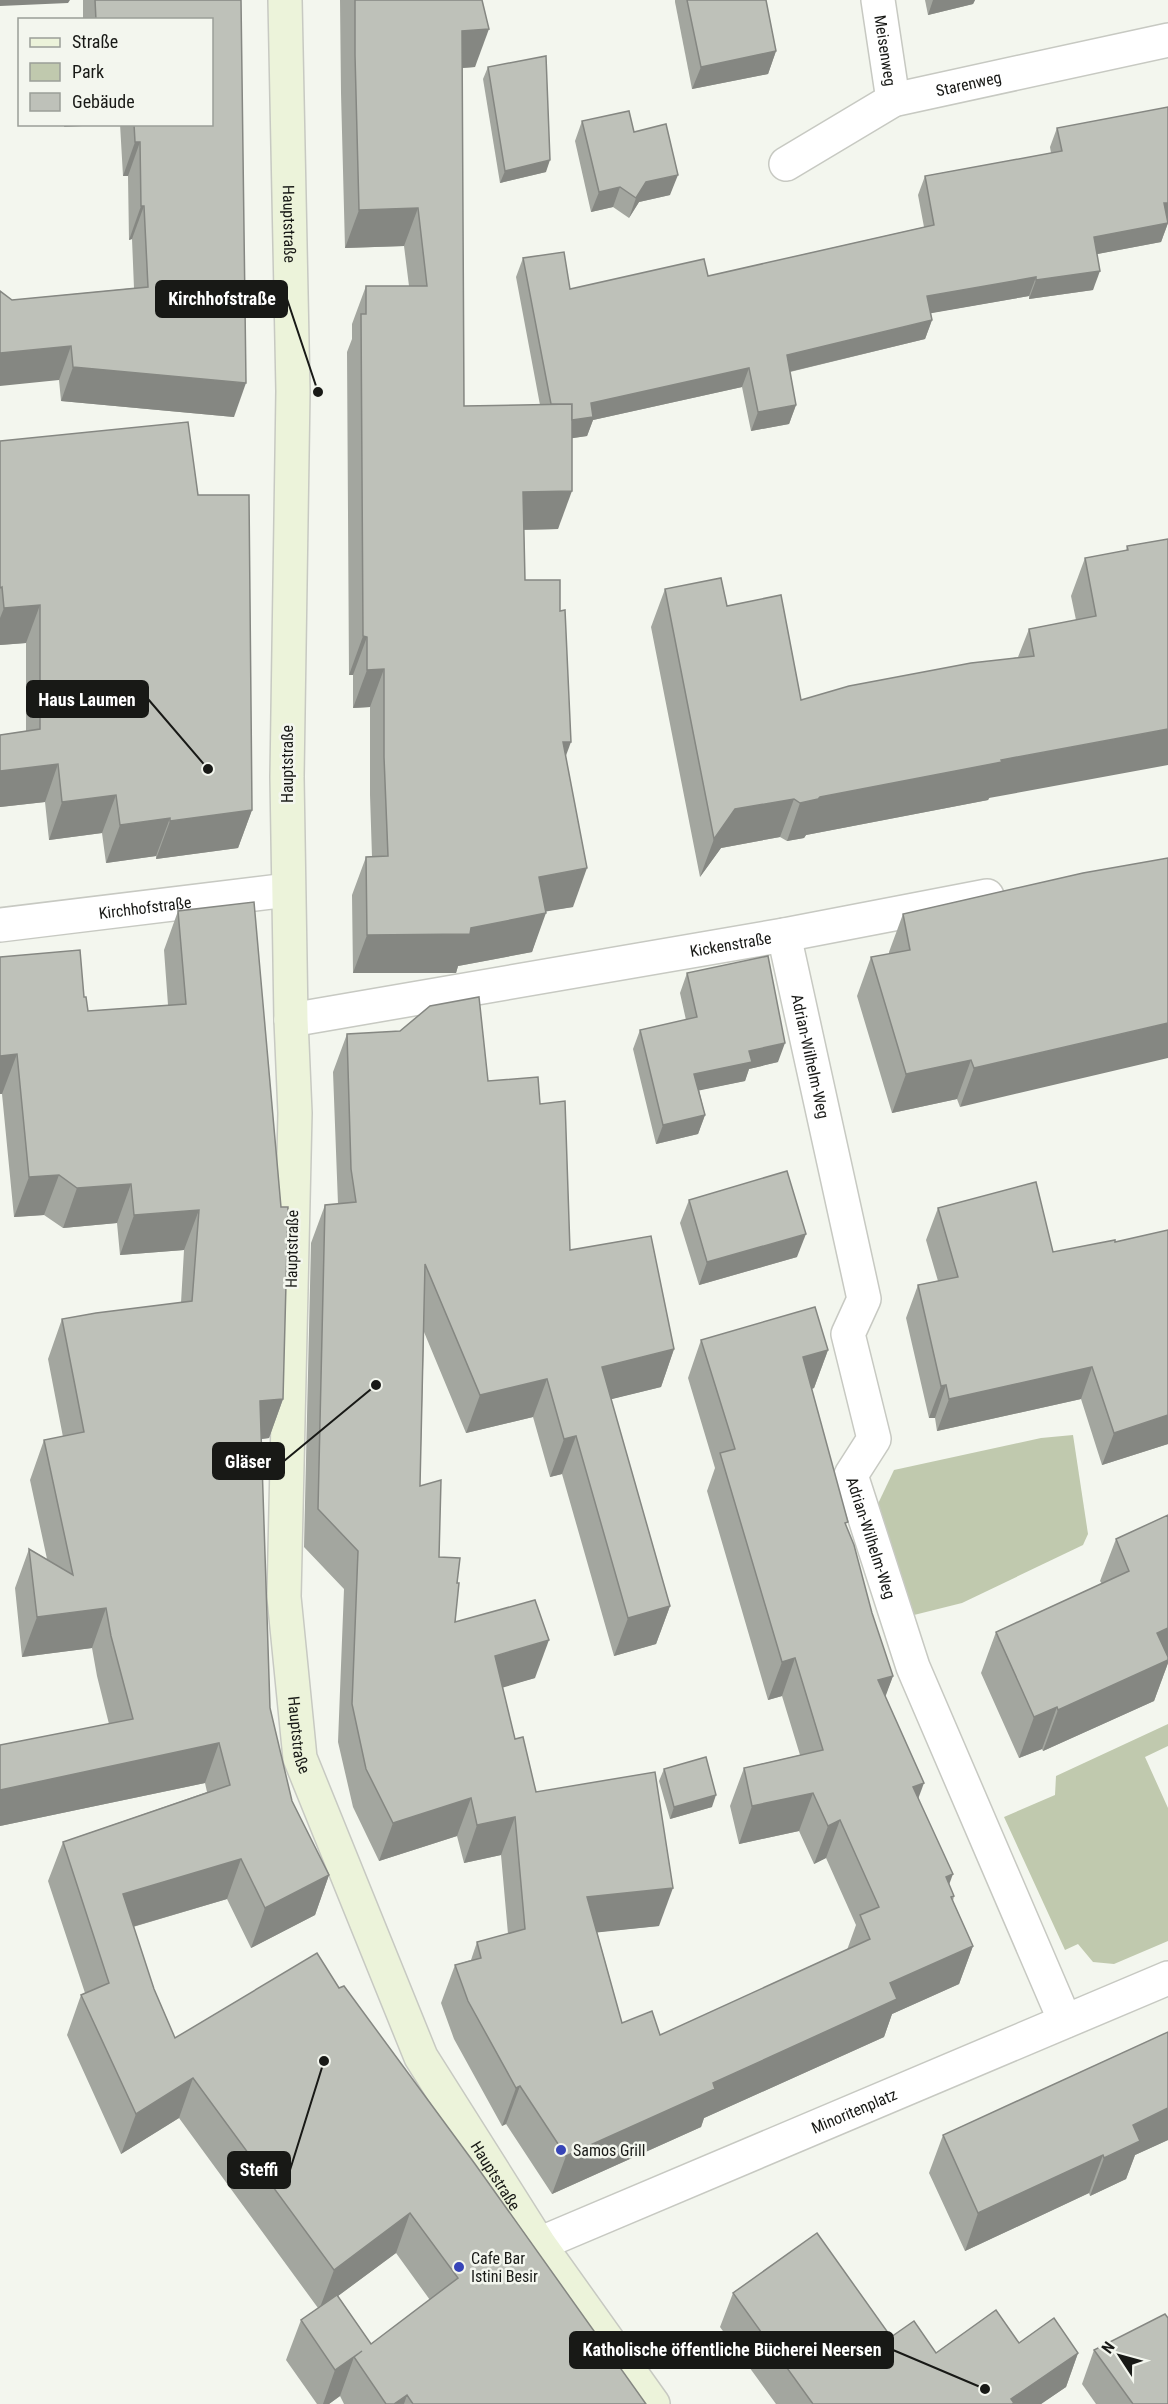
<svg xmlns="http://www.w3.org/2000/svg" width="1168" height="2404" font-family="'Roboto Condensed',sans-serif">
<style>
.green{fill:#c0c9ae}
.lines{fill:none;stroke-linecap:round;stroke-linejoin:round}
.street-casing{stroke:#c7c9c2;stroke-width:36}
.secondary-casing{stroke:#c7c9c2;stroke-width:36}
.street{stroke:#fff;stroke-width:33}
.secondary{stroke:#ecf3da;stroke-width:33}
.wall{fill:#a3a69f;fill-rule:evenodd}
.shaded-wall{fill:#858782}
.building{fill:#bec1b9;stroke:#858782;stroke-width:1.5}
.poi-dot{fill:#3745b8;stroke:#f3f6ee;stroke-width:2}
.labels{text-anchor:middle;dominant-baseline:central;stroke-width:5;stroke-linejoin:round;paint-order:stroke}
.street-label{font-size:16px;fill:#181916;stroke:#f3f6ee}
.poi-label{font-size:16px;fill:#181916;stroke:#f3f6ee;text-anchor:start}
.leader{fill:none;stroke:#181916;stroke-width:2}
.callout-dot{fill:#181916;stroke:#f3f6ee;stroke-width:2}
.callout{fill:#181916;stroke:#181916;stroke-width:2}
.callout-label{font-size:18px;text-anchor:middle;font-weight:bold;fill:#fff}
</style>
<rect width="100%" height="100%" fill="#f3f6ee"/>
<g class="green">
<path d="M1073 1435 1088 1534 1083 1545 962 1603 906 1617 875 1510 894 1470 1041 1438Z"/>
<path d="M1168 1724V1746L1145 1757 1168 1808V1941L1114 1964 1093 1962 1078 1944 1065 1950 1004 1817 1055 1795 1056 1776Z"/>
</g>
<g class="lines">
<g class="street-casing">
<g id="street">
<path id="s1" d="M878 0 893 100"/>
<path id="s2" d="M786 164 893 100 1168 40"/>
<path id="s3" d="M0 925 288 890"/>
<path id="s4" d="M784 935 864 1299 848 1334 874 1439 851 1475 913 1667 1065 2021"/>
<path id="s5" d="M291 1020 784 935 987 896"/>
<path id="s6" d="M539 2244 1168 1978"/>
</g>
</g>
<g class="secondary-casing">
<g id="secondary">
<path id="s7" d="M285 0 293 391 287 777 291 1020 295 1113 284 1597 300 1758 421 2057 539 2244 653 2404"/>
</g>
</g>
<use href="#street" class="street"/>
<use href="#secondary" class="secondary"/>
</g>
<g class="wall">
<path d="M83 0H241L234 417 61 401 59 380 12 300 134 288 132 239 129 240 128 176H123L120 124H212V20H83Z"/>
<path d="M340 0H482L475 67 462 68 464 406 540 405 516 277 523 258 570 289 708 276 924 227 918 195 925 176 1051 153 1050 147 1057 128 1167 220 1168 223 1161 242 1097 254 1093 290 1029 299V296L930 313 932 320 925 339 790 372 796 405 789 424 751 431 742 387 593 420 587 436 572 438 558 529 524 530 525 580 560 611 565 757 573 907 545 911 532 952 458 966 456 973H353L352 895 366 857H372L370 795V707L353 708V675H349L347 352 352 339V324L366 286H409L404 246 345 248 341 93Z"/>
<path d="M675 0H766L776 51 768 74 692 89 675 2Z"/>
<path d="M925 0H975L973 4 928 15Z"/>
<path d="M488 67 546 172 500 183 483 79Z"/>
<path d="M582 121 634 132 670 195 639 202 629 218 613 207 591 212 575 141Z"/>
<path d="M0 441 198 495 252 810 238 848 156 859V856L106 863 102 833 49 840 45 802 0 807V735L26 731V643L0 645Z"/>
<path d="M1168 539 988 800 806 835 804 838 787 841 780 837 721 848 700 877 651 627 665 589 727 606 801 700 1018 657 1029 629 1076 620 1071 596 1085 558 1126 551 1127 546Z"/>
<path d="M1083 873 960 1107 957 1099 892 1113 857 996 871 957 889 954V952L903 914Z"/>
<path d="M178 911 283 1399 269 1438 261 1439 270 1708 292 1801 329 1875 315 1915 251 1948 227 1899 133 1927 154 1989 175 2038 339 1988 646 2404H344L340 2396 329 2404H317L286 2360 301 2320 318 2308 179 2118 121 2154 67 2035 81 1995 85 1993 48 1881 63 1842 207 1792 205 1783 0 1826V1745L109 1724 97 1676 92 1648 22 1657 15 1588 29 1549 47 1559 30 1480 44 1440 63 1437 48 1359 62 1319 181 1303 184 1250 120 1255 117 1223 63 1228 44 1215 14 1217 2 1094 0 957 84 997 88 1011 168 1005 164 950ZM396 2253 430 2300 371 2344 338 2296Z"/>
<path d="M687 973 778 1062 749 1069 745 1081 699 1090 705 1115 698 1134 656 1144 633 1049 640 1030 686 1020 680 993Z"/>
<path d="M347 1034 488 1081 540 1104 570 1250 674 1349 661 1387 611 1399 670 1606 656 1644 614 1656 562 1474 550 1477 533 1417 466 1433 424 1332 420 1486 439 1557 457 1583 455 1622 535 1678 502 1687 515 1739 536 1792 659 1926 597 1932 622 2023 660 2035 847 1950 856 1925 826 1858 814 1864 799 1831 739 1844 730 1806 744 1768 800 1755 782 1696 768 1700 707 1491 715 1468 688 1378 701 1340 828 1350 814 1388 812 1389 846 1527 872 1613 893 1676 885 1696 918 1797 949 1885 954 1896 953 1901 973 1946 959 1984 892 2014 884 2037 704 2118 701 2127 552 2194 506 2124 502 2126 454 2039 441 2003 455 1965 471 1960 477 1942 508 1934 501 1855 464 1863 457 1836 379 1861 353 1807 338 1742 344 1589 304 1547 311 1243 325 1205 338 1204 333 1072Z"/>
<path d="M689 1200 797 1257 699 1285 680 1223Z"/>
<path d="M938 1208 1053 1252 1115 1242 1168 1230V1444L1102 1465 1081 1399 937 1431 935 1418H929L906 1318 918 1285 938 1281 926 1240Z"/>
<path d="M1168 1515V1663L1154 1701 1043 1751 1042 1749 1019 1758 981 1673 996 1632 1102 1584 1100 1581 1116 1539Z"/>
<path d="M664 1769 712 1807 670 1819 659 1781Z"/>
<path d="M1168 2032V2140L1135 2155 1126 2179 1090 2196 1089 2193 965 2251 929 2173 943 2135Z"/>
<path d="M733 2293 891 2337 936 2353 1019 2343 1078 2353 1066 2387 1041 2404H776L720 2327Z"/>
<path d="M1094 2350 1168 2404H1096L1082 2384Z"/>
</g>
<g class="shaded-wall">
<path d="M0 0H70L68 3 0 6Z"/>
<path d="M933 0H975L973 4 928 15Z"/>
<path d="M489 29 475 67 448 69 462 31Z"/>
<path d="M776 51 768 74 692 89 701 67Z"/>
<path d="M65 124H119L64 127Z"/>
<path d="M135 142H140L128 176H123Z"/>
<path d="M550 160 546 172 500 183 505 171Z"/>
<path d="M678 175 670 195 639 202 629 218 636 198 646 182Z"/>
<path d="M620 187 613 207 591 212 599 192Z"/>
<path d="M1164 203H1168V220L1157 222Z"/>
<path d="M141 206H144L132 239 129 240Z"/>
<path d="M418 208 404 246 345 248 359 210Z"/>
<path d="M1168 223 1161 242 1087 256 1094 237Z"/>
<path d="M1100 271 1093 290 1029 299 1036 280Z"/>
<path d="M1036 277 1029 296 921 315 927 296Z"/>
<path d="M932 320 925 339 780 374 787 355Z"/>
<path d="M71 346 59 380 0 386V353Z"/>
<path d="M73 367 246 383 234 417 61 401Z"/>
<path d="M749 368 742 387 593 420 587 436 547 442 591 403Z"/>
<path d="M796 405 789 424 751 431 758 412Z"/>
<path d="M572 491 558 529 509 530 523 492Z"/>
<path d="M40 605 26 643 0 645V618L4 608Z"/>
<path d="M363 636 367 637 353 675H349Z"/>
<path d="M384 669 370 707 353 708 367 670Z"/>
<path d="M1168 729V765L989 798 988 800 806 835 804 838 787 841 800 803 820 797 1001 760Z"/>
<path d="M563 742H571L557 780Z"/>
<path d="M58 764 45 802 0 807V771Z"/>
<path d="M116 795 102 833 49 840 62 802Z"/>
<path d="M794 799 780 837 721 848 700 877 714 839 735 809Z"/>
<path d="M252 810 238 848 156 859 170 821Z"/>
<path d="M170 818 156 856 106 863 120 825Z"/>
<path d="M587 868 573 907 525 915 539 877Z"/>
<path d="M546 913 532 952 458 966 456 973H353L367 935 471 928Z"/>
<path d="M1168 1023V1058L960 1107 974 1068Z"/>
<path d="M785 1043 778 1062 749 1069 745 1081 687 1093 694 1074 749 1051Z"/>
<path d="M17 1054 2 1094H0V1056Z"/>
<path d="M971 1060 957 1099 892 1113 906 1074Z"/>
<path d="M705 1115 698 1134 656 1144 663 1125Z"/>
<path d="M59 1175 44 1215 14 1217 29 1177Z"/>
<path d="M131 1184 117 1223 63 1228 77 1188Z"/>
<path d="M199 1210 184 1250 120 1255 134 1215Z"/>
<path d="M806 1234 797 1257 699 1285 707 1262Z"/>
<path d="M674 1349 661 1387 588 1405 602 1367Z"/>
<path d="M828 1350 814 1388 789 1395 803 1357Z"/>
<path d="M1092 1367 1081 1399 937 1431 949 1399Z"/>
<path d="M547 1379 533 1417 466 1433 480 1395Z"/>
<path d="M946 1385 935 1418H929L941 1386Z"/>
<path d="M283 1399 269 1438 246 1441 260 1401Z"/>
<path d="M1168 1415V1444L1102 1465 1114 1433Z"/>
<path d="M576 1436 562 1474 550 1477 564 1439Z"/>
<path d="M670 1606 656 1644 614 1656 628 1618Z"/>
<path d="M106 1608 92 1648 22 1657 37 1617Z"/>
<path d="M1168 1628V1663L1154 1701 1043 1751 1058 1710 1157 1633Z"/>
<path d="M549 1640 535 1678 481 1694 495 1656Z"/>
<path d="M795 1658 782 1696 768 1700 782 1662Z"/>
<path d="M893 1676 879 1714 878 1680Z"/>
<path d="M1057 1707 1042 1749 1019 1758 1034 1717Z"/>
<path d="M219 1743 205 1783 0 1826V1790Z"/>
<path d="M924 1783 910 1821 913 1787Z"/>
<path d="M813 1793 799 1831 739 1844 752 1806Z"/>
<path d="M716 1795 712 1807 670 1819 674 1807Z"/>
<path d="M471 1798 457 1836 379 1861 393 1823Z"/>
<path d="M515 1817 501 1855 464 1863 477 1825Z"/>
<path d="M840 1820 826 1858 814 1864 828 1826Z"/>
<path d="M241 1859 227 1899 108 1934 123 1894Z"/>
<path d="M953 1874 939 1912 946 1877Z"/>
<path d="M329 1875 315 1915 251 1948 265 1908Z"/>
<path d="M673 1888 659 1926 573 1935 587 1897Z"/>
<path d="M973 1946 959 1984 892 2014 884 2037 704 2118 701 2127 552 2194 566 2156 713 2083 890 1983Z"/>
<path d="M193 2078 179 2118 121 2154 136 2114Z"/>
<path d="M520 2086 506 2124 502 2126 516 2088Z"/>
<path d="M1168 2108V2140L1135 2155 1126 2179 1090 2196 1104 2158 1133 2125Z"/>
<path d="M1103 2155 1089 2193 965 2251 978 2213Z"/>
<path d="M410 2213 396 2253 319 2310 334 2270Z"/>
<path d="M362 2351 354 2357 340 2396 329 2404H323L335 2370Z"/>
<path d="M1078 2353 1066 2387 1041 2404H1009L1011 2399Z"/>
<path d="M407 2395 404 2404H394Z"/>
</g>
<g class="building">
<path d="M95 0H241L246 383 73 367 71 346 0 353V291L12 300 148 287 144 206H141L140 142H135L134 124H212V20H96Z"/>
<path d="M355 0H482L489 29 462 31 464 406 572 404V491L523 492 525 580H560V611L565 610 571 742H563L587 868 539 877 546 913 471 928 470 934 367 935 366 857 388 856 384 757V669L367 670V637L363 636 361 314H366V286H427L418 208 359 210 355 55Z"/>
<path d="M687 0H766L776 51 701 67Z"/>
<path d="M546 56 550 160 505 171 488 67Z"/>
<path d="M1168 107V203H1164L1168 223 1094 237 1100 271 1036 280V277L927 296 932 320 787 355 796 405 758 412 749 368 591 403 593 417 572 420V404H551L523 258 564 252 570 289 704 259 708 276 934 225 925 176 1062 151 1057 128Z"/>
<path d="M629 111 634 132 666 124 678 175 646 182 636 198 620 187 599 192 582 121Z"/>
<path d="M188 422 198 495H249L252 810 170 821V818L120 825 116 795 62 802 58 764 0 771V735L40 729V605L4 608 2 587 0 588V441Z"/>
<path d="M1168 539V729L1001 760 1002 762 820 797 818 799 800 803 794 799 735 809 714 839 665 589 721 578 727 606 781 595 801 700 849 686 971 663 1034 656 1029 629 1096 616 1085 558 1128 550 1127 546Z"/>
<path d="M1168 858V1023L974 1068 971 1060 906 1074 871 957 910 950 903 914 1083 873Z"/>
<path d="M254 902 281 1207H288L283 1399 260 1401 270 1708 292 1801 329 1875 265 1908 241 1859 123 1894 154 1989 175 2038 317 1953 339 1988 344 1986 475 2164 646 2404H413L407 2395 394 2404H386L354 2357 362 2351 335 2370 301 2320 337 2295 371 2344 458 2278 410 2213 334 2270 193 2078 136 2114 81 1995 109 1983 63 1842 230 1785 219 1743 0 1790V1745L133 1719 111 1636 106 1608 37 1617 29 1549 73 1575 44 1440 84 1432 62 1319 96 1313 192 1301 199 1210 134 1215 131 1184 77 1188 59 1175 29 1177 17 1054 0 1056V957L80 950 84 997H86L88 1011 186 1004 178 911Z"/>
<path d="M768 956 785 1043 749 1051 752 1062 694 1074 705 1115 663 1125 640 1030 697 1017 687 973Z"/>
<path d="M479 997 488 1081 538 1077 540 1104 565 1101 570 1250 651 1236 674 1349 602 1367 670 1606 628 1618 576 1436 564 1439 547 1379 480 1395 425 1264 420 1486 441 1480 439 1557 460 1558 457 1583H459L455 1622 535 1600 549 1640 495 1656 515 1739 523 1737 536 1792 655 1772 673 1888 587 1897 622 2023 652 2011 660 2035 870 1939 860 1915 879 1907 840 1820 828 1826 813 1793 752 1806 744 1768 823 1750 795 1658 782 1662 720 1453 735 1449 701 1340 815 1307 828 1350 803 1357 848 1522 845 1523 854 1545 872 1613 893 1676 878 1680 924 1783 913 1787 953 1874 946 1877 954 1896 951 1897 973 1946 890 1983 897 1999 713 2083 715 2089 566 2156 520 2086 516 2088 468 2001 455 1965 481 1958 477 1942 525 1929 515 1817 477 1825 471 1798 393 1823 366 1769 352 1704 358 1551 318 1509 325 1205 356 1202 351 1169 347 1034 400 1031 430 1006Z"/>
<path d="M787 1171 806 1234 707 1262 689 1200Z"/>
<path d="M1036 1182 1053 1252 1115 1240V1242L1168 1230V1415L1114 1433 1092 1367 949 1399 946 1385 941 1386 918 1285 958 1277 938 1208Z"/>
<path d="M1168 1515V1628L1157 1633 1168 1657V1660L1058 1710 1057 1707 1034 1717 996 1632 1129 1571 1116 1539Z"/>
<path d="M706 1757 716 1795 674 1807 664 1769Z"/>
<path d="M1168 2032V2108L1133 2125 1140 2141 1104 2158 1103 2155 978 2213 943 2135Z"/>
<path d="M817 2233 891 2337 914 2321 936 2353 996 2310 1019 2343 1054 2318 1078 2353 1011 2399 1014 2403 1012 2404H813L733 2293Z"/>
<path d="M1165 2314 1168 2318V2404H1133L1094 2350Z"/>
</g>
<g class="poi-dot">
<circle cx="561" cy="2150" r="6"/>
<circle cx="459" cy="2267" r="6"/>
</g>
<g class="labels">
<g class="street-label">
<text stroke="none"><textPath href="#s1" startOffset="51">Meisenweg</textPath></text>
<text stroke="none"><textPath href="#s2" startOffset="202">Starenweg</textPath></text>
<text stroke="none"><textPath href="#s7" startOffset="224">Hauptstraße</textPath></text>
<text transform="translate(287 764) rotate(-90)">Hauptstraße</text>
<text stroke="none"><textPath href="#s3" startOffset="146">Kirchhofstraße</textPath></text>
<text stroke="none"><textPath href="#s5" startOffset="446">Kickenstraße</textPath></text>
<text stroke="none"><textPath href="#s4" startOffset="124">Adrian-Wilhelm-Weg</textPath></text>
<text transform="translate(292 1249) rotate(-89)">Hauptstraße</text>
<text stroke="none"><textPath href="#s4" startOffset="628">Adrian-Wilhelm-Weg</textPath></text>
<text stroke="none"><textPath href="#s7" startOffset="1736">Hauptstraße</textPath></text>
<text stroke="none"><textPath href="#s6" startOffset="342">Minoritenplatz</textPath></text>
<text stroke="none"><textPath href="#s7" startOffset="2222">Hauptstraße</textPath></text>
</g>
<g class="poi-label">
<text x="573" y="2150">Samos Grill</text>
<text x="471" y="2258">Cafe Bar<tspan x="471" dy="18">Istini Besir</tspan></text>
</g>
</g>
<path class="leader" d="M318 392L287 299M208 769L148 699M376 1385L284 1461M324 2061L290 2170M985 2389L893 2350"/>
<g class="callout-dot">
<circle cx="318" cy="392" r="6"/>
<circle cx="208" cy="769" r="6"/>
<circle cx="376" cy="1385" r="6"/>
<circle cx="324" cy="2061" r="6"/>
<circle cx="985" cy="2389" r="6"/>
</g>
<g class="callout">
<rect x="156" y="281" width="131" height="36" rx="6"/>
<rect x="27" y="681" width="121" height="36" rx="6"/>
<rect x="213" y="1443" width="71" height="36" rx="6"/>
<rect x="228" y="2152" width="62" height="36" rx="6"/>
<rect x="570" y="2332" width="323" height="36" rx="6"/>
</g>
<g class="callout-label">
<text x="222" y="305">Kirchhofstraße</text>
<text x="87" y="706">Haus Laumen</text>
<text x="248" y="1468">Gläser</text>
<text x="259" y="2176">Steffi</text>
<text x="732" y="2356">Katholische öffentliche Bücherei Neersen</text>
</g>
<rect x="18" y="18" width="195" height="108" fill="#f3f6ee" stroke="#9b9e98" stroke-width="1.5"/>
<rect x="30" y="38" width="30" height="9" fill="#ecf3da" stroke="#9b9e98" stroke-width="1.5"/>
<text x="72" y="48" font-size="18" fill="#181916">Straße</text>
<rect x="30" y="63" width="30" height="18" fill="#c0c9ae" stroke="#9b9e98" stroke-width="1.5"/>
<text x="72" y="78" font-size="18" fill="#181916">Park</text>
<rect x="30" y="93" width="30" height="18" fill="#bec1b9" stroke="#9b9e98" stroke-width="1.5"/>
<text x="72" y="108" font-size="18" fill="#181916">Gebäude</text>
<g transform="translate(1120 2356) rotate(306)" stroke="#f3f6ee" stroke-width="4.5" paint-order="stroke">
<path d="M0-4.5L10 22L0 15L-10 22Z" fill="#181916"/>
<text y="-9" font-size="16" font-weight="bold" text-anchor="middle" fill="#181916">N</text>
</g>
</svg>
